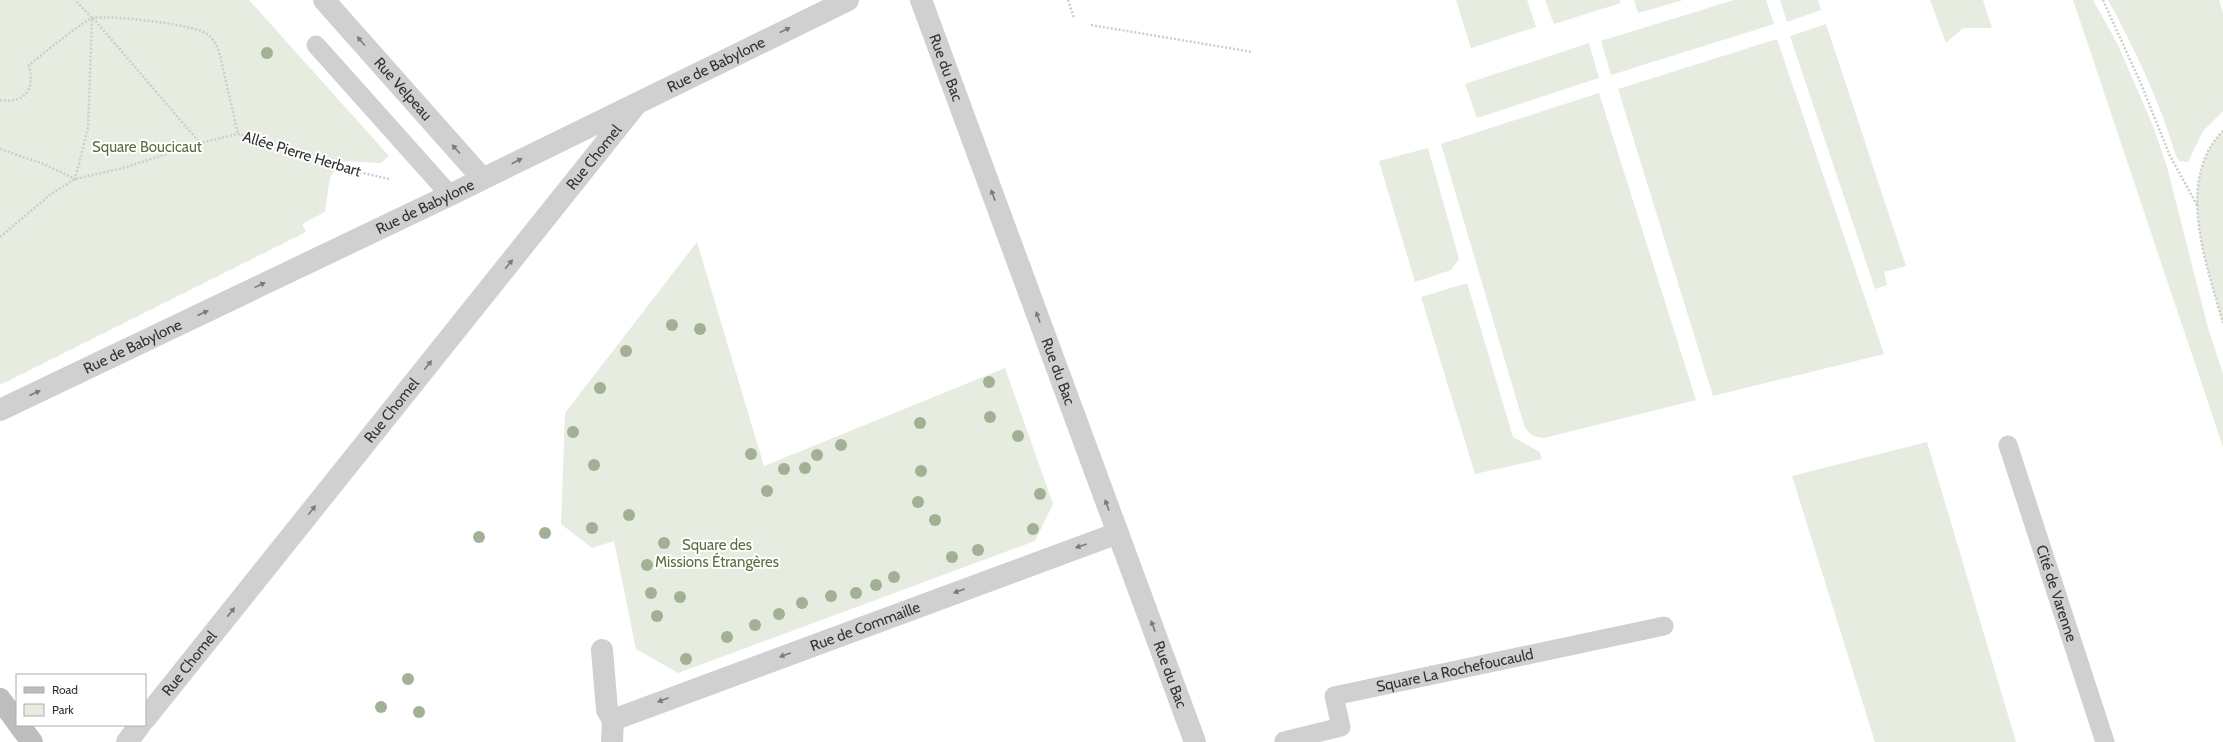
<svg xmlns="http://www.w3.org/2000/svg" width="2223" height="742" font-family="Cabin,sans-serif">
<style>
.green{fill:#e6ecdf}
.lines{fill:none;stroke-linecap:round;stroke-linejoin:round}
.path{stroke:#cdcdcd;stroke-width:2.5;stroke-dasharray:2 2;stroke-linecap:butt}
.service{stroke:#d0d0d0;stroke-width:19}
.pedestrian{stroke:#d0d0d0;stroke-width:22}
.minor{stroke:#d0d0d0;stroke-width:22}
.secondary{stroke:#bdbdbd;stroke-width:22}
.tree{fill:#a2b095}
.oneway{fill:#7a7a7a}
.labels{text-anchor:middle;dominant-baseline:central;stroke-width:4;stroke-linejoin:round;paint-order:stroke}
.street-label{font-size:15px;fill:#333;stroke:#fff}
.park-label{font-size:15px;fill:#56703f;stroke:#fff}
</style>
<rect width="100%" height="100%" fill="#fff"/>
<g class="green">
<path d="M0 0H249L389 156 381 163 341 161 330 177 325 212 302 224 306 232 0 385Z"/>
<path d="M1456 0H1527L1536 27 1471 48Z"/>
<path d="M1545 0H1620L1621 3 1554 24Z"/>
<path d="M1634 0H1683L1638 13Z"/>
<path d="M1734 0H1766L1774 24 1611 75 1601 41Z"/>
<path d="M1780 0H1818L1821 10 1787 22Z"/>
<path d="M1930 0H1983L1992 28H1963L1946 43Z"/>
<path d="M2073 0H2093L2118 45 2153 126 2167 167 2208 328 2223 374V447Z"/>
<path d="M2108 0H2219L2223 13V111L2203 131 2188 162 2179 161 2176 156C2160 102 2135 49 2108 0Z"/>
<path d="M1826 24 1906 266 1884 272 1887 285 1875 289 1790 36Z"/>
<path d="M1777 39 1884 354 1713 396 1618 89Z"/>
<path d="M1589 43 1599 78 1477 118 1465 84Z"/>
<path d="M1599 93 1696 400 1544 438C1533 437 1529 435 1524 425L1441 144Z"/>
<path d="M2223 131V323C2207 266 2174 180 2223 131Z"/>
<path d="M1428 148 1459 259 1451 270 1415 282 1379 161Z"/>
<path d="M697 242 764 466 1005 368 1053 504 1035 541 678 673 636 649 614 541 592 548 561 524 565 413Z"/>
<path d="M1467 283 1513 437 1540 452 1542 459 1475 474 1421 297Z"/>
<path d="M1927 442 2016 742H1875L1792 476Z"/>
</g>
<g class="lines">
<g class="path">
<path d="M1068 0 1074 18"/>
<path d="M2103 0 2141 84 2170 156 2197 205"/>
<path d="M93 18 200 143"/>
<path d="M1091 25 1253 52"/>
<path d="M0 100C26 104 35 89 29 65 39 57 84 20 93 18 109 15 195 24 207 34 213 38 216 45 219 51L238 134"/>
<path d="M2223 131C2174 180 2207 266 2223 323"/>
<path d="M0 149 44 164 75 179 88 128 92 18 75 0"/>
<path d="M0 237 51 194 75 179 123 168 200 143 238 134 337 167 389 179"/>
</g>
<g class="service">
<path d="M316 45 450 195"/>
<path id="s1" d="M2008 445 2105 742"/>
<path id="s2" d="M1284 741 1341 727 1334 696 1664 626"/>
</g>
<path class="pedestrian" d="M602 650 607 710 613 720"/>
<g class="minor">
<path id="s3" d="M324 0 482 178"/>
<path id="s4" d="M921 0 1195 742"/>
<path id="s5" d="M0 410 450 195 848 0"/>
<path id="s6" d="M145 719 635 106"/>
<path d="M127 742 140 725"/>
<path id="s7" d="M612 742 613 720 1118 533"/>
</g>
<g class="secondary">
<path d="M0 699 17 722"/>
<path d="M19 725 32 742"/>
</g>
</g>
<g class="tree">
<circle cx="267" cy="53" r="6"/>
<circle cx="672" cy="325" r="6"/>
<circle cx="700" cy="329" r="6"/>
<circle cx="626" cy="351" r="6"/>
<circle cx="989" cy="382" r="6"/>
<circle cx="600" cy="388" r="6"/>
<circle cx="990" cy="417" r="6"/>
<circle cx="920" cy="423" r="6"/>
<circle cx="573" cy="432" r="6"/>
<circle cx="1018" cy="436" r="6"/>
<circle cx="841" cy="445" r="6"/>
<circle cx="751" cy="454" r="6"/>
<circle cx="817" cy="455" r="6"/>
<circle cx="594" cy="465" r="6"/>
<circle cx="805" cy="468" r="6"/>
<circle cx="784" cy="469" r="6"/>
<circle cx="921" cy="471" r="6"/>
<circle cx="767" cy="491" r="6"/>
<circle cx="1040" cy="494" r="6"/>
<circle cx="918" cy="502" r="6"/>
<circle cx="629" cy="515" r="6"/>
<circle cx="935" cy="520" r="6"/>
<circle cx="592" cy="528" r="6"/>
<circle cx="1033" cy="529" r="6"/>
<circle cx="545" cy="533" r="6"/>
<circle cx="479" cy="537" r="6"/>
<circle cx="664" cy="543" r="6"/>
<circle cx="978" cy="550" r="6"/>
<circle cx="952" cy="557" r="6"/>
<circle cx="647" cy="565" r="6"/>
<circle cx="894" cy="577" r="6"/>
<circle cx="876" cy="585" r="6"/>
<circle cx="651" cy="593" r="6"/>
<circle cx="856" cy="593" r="6"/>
<circle cx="831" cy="596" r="6"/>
<circle cx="680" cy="597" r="6"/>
<circle cx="802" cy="603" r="6"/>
<circle cx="779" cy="614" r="6"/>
<circle cx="657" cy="616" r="6"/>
<circle cx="755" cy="625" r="6"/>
<circle cx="727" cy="637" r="6"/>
<circle cx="686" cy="659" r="6"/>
<circle cx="408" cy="679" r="6"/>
<circle cx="381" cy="707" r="6"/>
<circle cx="419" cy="712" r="6"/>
</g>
<defs><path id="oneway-solid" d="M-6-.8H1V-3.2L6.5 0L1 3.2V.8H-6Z"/></defs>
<g class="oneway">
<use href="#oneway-solid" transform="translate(785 30) rotate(-26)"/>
<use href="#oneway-solid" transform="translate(361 41) rotate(-131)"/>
<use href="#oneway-solid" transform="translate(456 149) rotate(-132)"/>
<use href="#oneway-solid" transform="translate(517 161) rotate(-27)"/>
<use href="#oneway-solid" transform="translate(993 195) rotate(-110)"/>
<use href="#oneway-solid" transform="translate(509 264) rotate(-51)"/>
<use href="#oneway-solid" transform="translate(260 285) rotate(-26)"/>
<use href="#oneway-solid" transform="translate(203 313) rotate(-25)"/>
<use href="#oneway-solid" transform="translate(1038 317) rotate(-110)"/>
<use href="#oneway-solid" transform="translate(428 365) rotate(-51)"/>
<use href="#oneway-solid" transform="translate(35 393) rotate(-25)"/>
<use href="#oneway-solid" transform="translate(1107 505) rotate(-110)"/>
<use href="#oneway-solid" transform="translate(312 510) rotate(-51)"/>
<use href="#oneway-solid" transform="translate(1081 546) rotate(161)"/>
<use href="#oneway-solid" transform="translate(959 591) rotate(160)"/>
<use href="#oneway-solid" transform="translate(231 612) rotate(-51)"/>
<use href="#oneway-solid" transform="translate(1153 626) rotate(-110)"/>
<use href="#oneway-solid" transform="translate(785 655) rotate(160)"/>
<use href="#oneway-solid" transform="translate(663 700) rotate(159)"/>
</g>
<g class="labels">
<g class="street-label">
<text stroke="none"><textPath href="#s5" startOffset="795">Rue de Babylone</textPath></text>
<text stroke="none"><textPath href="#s4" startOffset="72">Rue du Bac</textPath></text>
<text stroke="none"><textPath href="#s3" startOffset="119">Rue Velpeau</textPath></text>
<text transform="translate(302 154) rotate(17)">Allée Pierre Herbart</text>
<text stroke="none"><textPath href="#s6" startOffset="719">Rue Chomel</textPath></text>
<text stroke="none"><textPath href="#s5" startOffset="471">Rue de Babylone</textPath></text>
<text stroke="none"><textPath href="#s5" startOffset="147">Rue de Babylone</textPath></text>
<text stroke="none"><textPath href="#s4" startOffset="396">Rue du Bac</textPath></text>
<text stroke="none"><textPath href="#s6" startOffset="395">Rue Chomel</textPath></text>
<text stroke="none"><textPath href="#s1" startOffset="156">Cité de Varenne</textPath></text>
<text stroke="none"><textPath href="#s7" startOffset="291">Rue de Commaille</textPath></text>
<text stroke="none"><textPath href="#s6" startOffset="71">Rue Chomel</textPath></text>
<text stroke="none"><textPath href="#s2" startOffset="214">Square La Rochefoucauld</textPath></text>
<text stroke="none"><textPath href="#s4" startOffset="719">Rue du Bac</textPath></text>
</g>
<g class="park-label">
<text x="147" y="147">Square Boucicaut</text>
<text x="717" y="545">Square des<tspan x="717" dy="17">Missions Étrangères</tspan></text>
</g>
</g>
<rect x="16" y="674" width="130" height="52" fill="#ffffff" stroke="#adadad"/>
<rect x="24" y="687" width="20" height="6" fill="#bdbdbd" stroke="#adadad"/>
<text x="52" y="694" font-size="12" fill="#333333">Road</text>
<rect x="24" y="704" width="20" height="12" fill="#e6ecdf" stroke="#adadad"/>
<text x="52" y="714" font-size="12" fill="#333333">Park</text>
</svg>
